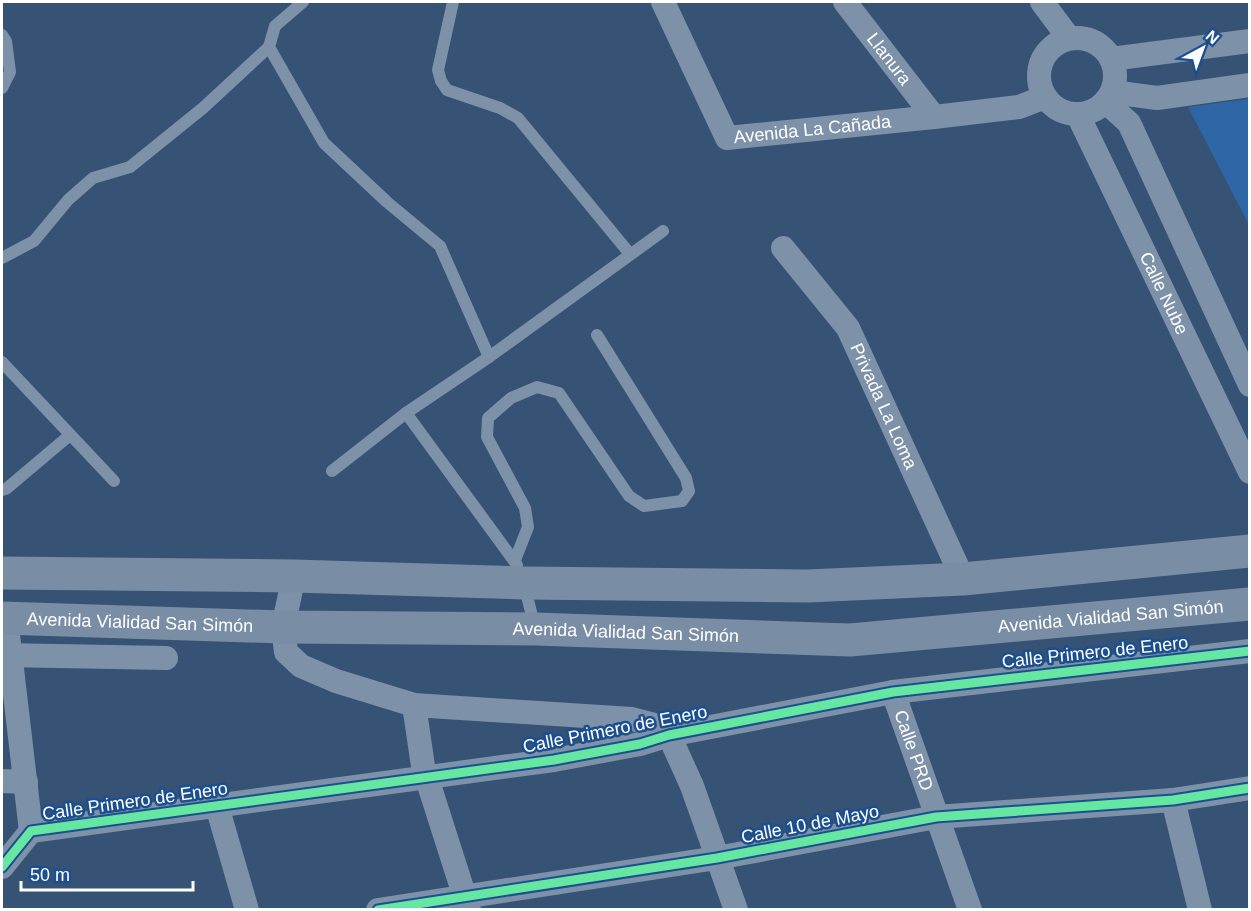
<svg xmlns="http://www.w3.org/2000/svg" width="1251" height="911" font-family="Arial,sans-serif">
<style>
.green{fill:#2f66a5}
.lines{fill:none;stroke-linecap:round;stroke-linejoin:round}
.lane{stroke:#7d92a8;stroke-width:12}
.street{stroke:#7d92a8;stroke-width:24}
.secondary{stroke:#798da4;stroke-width:33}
.cycleway-casing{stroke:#1b4f8f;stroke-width:13}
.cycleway{stroke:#66e7a1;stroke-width:9}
.labels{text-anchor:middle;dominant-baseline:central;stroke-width:5;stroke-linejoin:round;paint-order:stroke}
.street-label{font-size:18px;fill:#fff;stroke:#1b4f8f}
</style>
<rect width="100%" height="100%" fill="#365274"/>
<path class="green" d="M1249 99H1250L1249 225 1188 107Z"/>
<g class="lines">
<g class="lane">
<path d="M303 2 275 26 269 47 324 143 387 202 440 246 489 357"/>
<path d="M453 2 438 70 441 81 447 90 500 108 518 118 630 254"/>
<path d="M2 35 6 41 10 72 2 88"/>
<path d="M2 258 34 241 68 200 93 178 130 167 203 108 269 47"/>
<path d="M2 362 114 481"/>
<path d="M406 413 517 565"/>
<path d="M332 471 406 413 489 357 663 231"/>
<path d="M2 490 6 489 70 435"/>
<path d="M515 560 528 527 525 508 487 437 488 418 511 398 537 387 559 393 629 496 644 506 682 501 689 491 686 478 597 335"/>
<path d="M524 584 535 628"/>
</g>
<g class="street">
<path id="s1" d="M663 2 727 138 934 117 1019 107 1045 97"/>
<path id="s2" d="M845 2 934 117"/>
<path d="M1042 2 1069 38"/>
<circle cx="1077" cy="76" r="38"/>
<path d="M1111 59 1250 41"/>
<path d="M1112 92 1157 98 1250 85"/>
<path d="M1106 102 1129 123 1250 385"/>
<path id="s3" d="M1078 115 1250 472"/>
<path id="s4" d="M783 248 848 328 963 579"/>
<path d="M294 576 283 627 286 652 301 666 336 681 414 705 632 719 655 725 669 735"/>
<path d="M6 618 31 831"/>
<path d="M2 655 166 658"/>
<path id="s5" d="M893 692 970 910"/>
<path d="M414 705 423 766 469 910"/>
<path d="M669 735 692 786 736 910"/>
<path d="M2 781 26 782"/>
<path d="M1173 800 1200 910"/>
<path d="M217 806 247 910"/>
<path d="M2 867 31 831 554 760 640 744 669 735 893 692 1250 651"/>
<path d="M378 910 717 858 936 817 1173 800 1250 788"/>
</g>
<g class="secondary">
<path d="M2 573 294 576 524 583 808 586 963 579 1250 551"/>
<path id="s6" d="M2 618 283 627 536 629 850 640 1250 604"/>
</g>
<g class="cycleway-casing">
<g id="cycleway">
<path d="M2 867 31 831 554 760 640 744 669 735 893 692 1250 651"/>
<path d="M378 910 717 858 936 817 1173 800 1250 788"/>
</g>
</g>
<use href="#cycleway" class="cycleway"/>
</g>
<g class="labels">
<g class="street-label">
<text stroke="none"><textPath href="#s2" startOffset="72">Llanura</textPath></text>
<text stroke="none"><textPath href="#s1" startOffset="236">Avenida La Cañada</textPath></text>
<text stroke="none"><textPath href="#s3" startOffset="198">Calle Nube</textPath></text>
<text stroke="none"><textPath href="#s4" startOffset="189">Privada La Loma</textPath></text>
<text stroke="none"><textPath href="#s6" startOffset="1110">Avenida Vialidad San Simón</textPath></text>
<text stroke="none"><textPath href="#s6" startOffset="138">Avenida Vialidad San Simón</textPath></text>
<text stroke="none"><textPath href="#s6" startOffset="624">Avenida Vialidad San Simón</textPath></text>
<text transform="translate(1095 652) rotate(-6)">Calle Primero de Enero</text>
<text transform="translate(615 729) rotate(-11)">Calle Primero de Enero</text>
<text stroke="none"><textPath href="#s5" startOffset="62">Calle PRD</textPath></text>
<text transform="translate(135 801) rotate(-8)">Calle Primero de Enero</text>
<text transform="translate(810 824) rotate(-11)">Calle 10 de Mayo</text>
</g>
</g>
<rect width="1251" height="911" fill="none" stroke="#ffffff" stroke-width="6"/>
<g transform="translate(1203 48) rotate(41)" stroke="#1b4f8f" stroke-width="4.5" paint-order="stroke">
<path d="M0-4.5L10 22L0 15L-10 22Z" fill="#ffffff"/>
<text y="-9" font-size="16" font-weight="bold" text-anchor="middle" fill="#ffffff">N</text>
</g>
<path d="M21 881v9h172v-9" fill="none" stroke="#ffffff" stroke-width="3"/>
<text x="30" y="881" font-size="18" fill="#ffffff" stroke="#1b4f8f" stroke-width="4.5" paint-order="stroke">50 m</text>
</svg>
